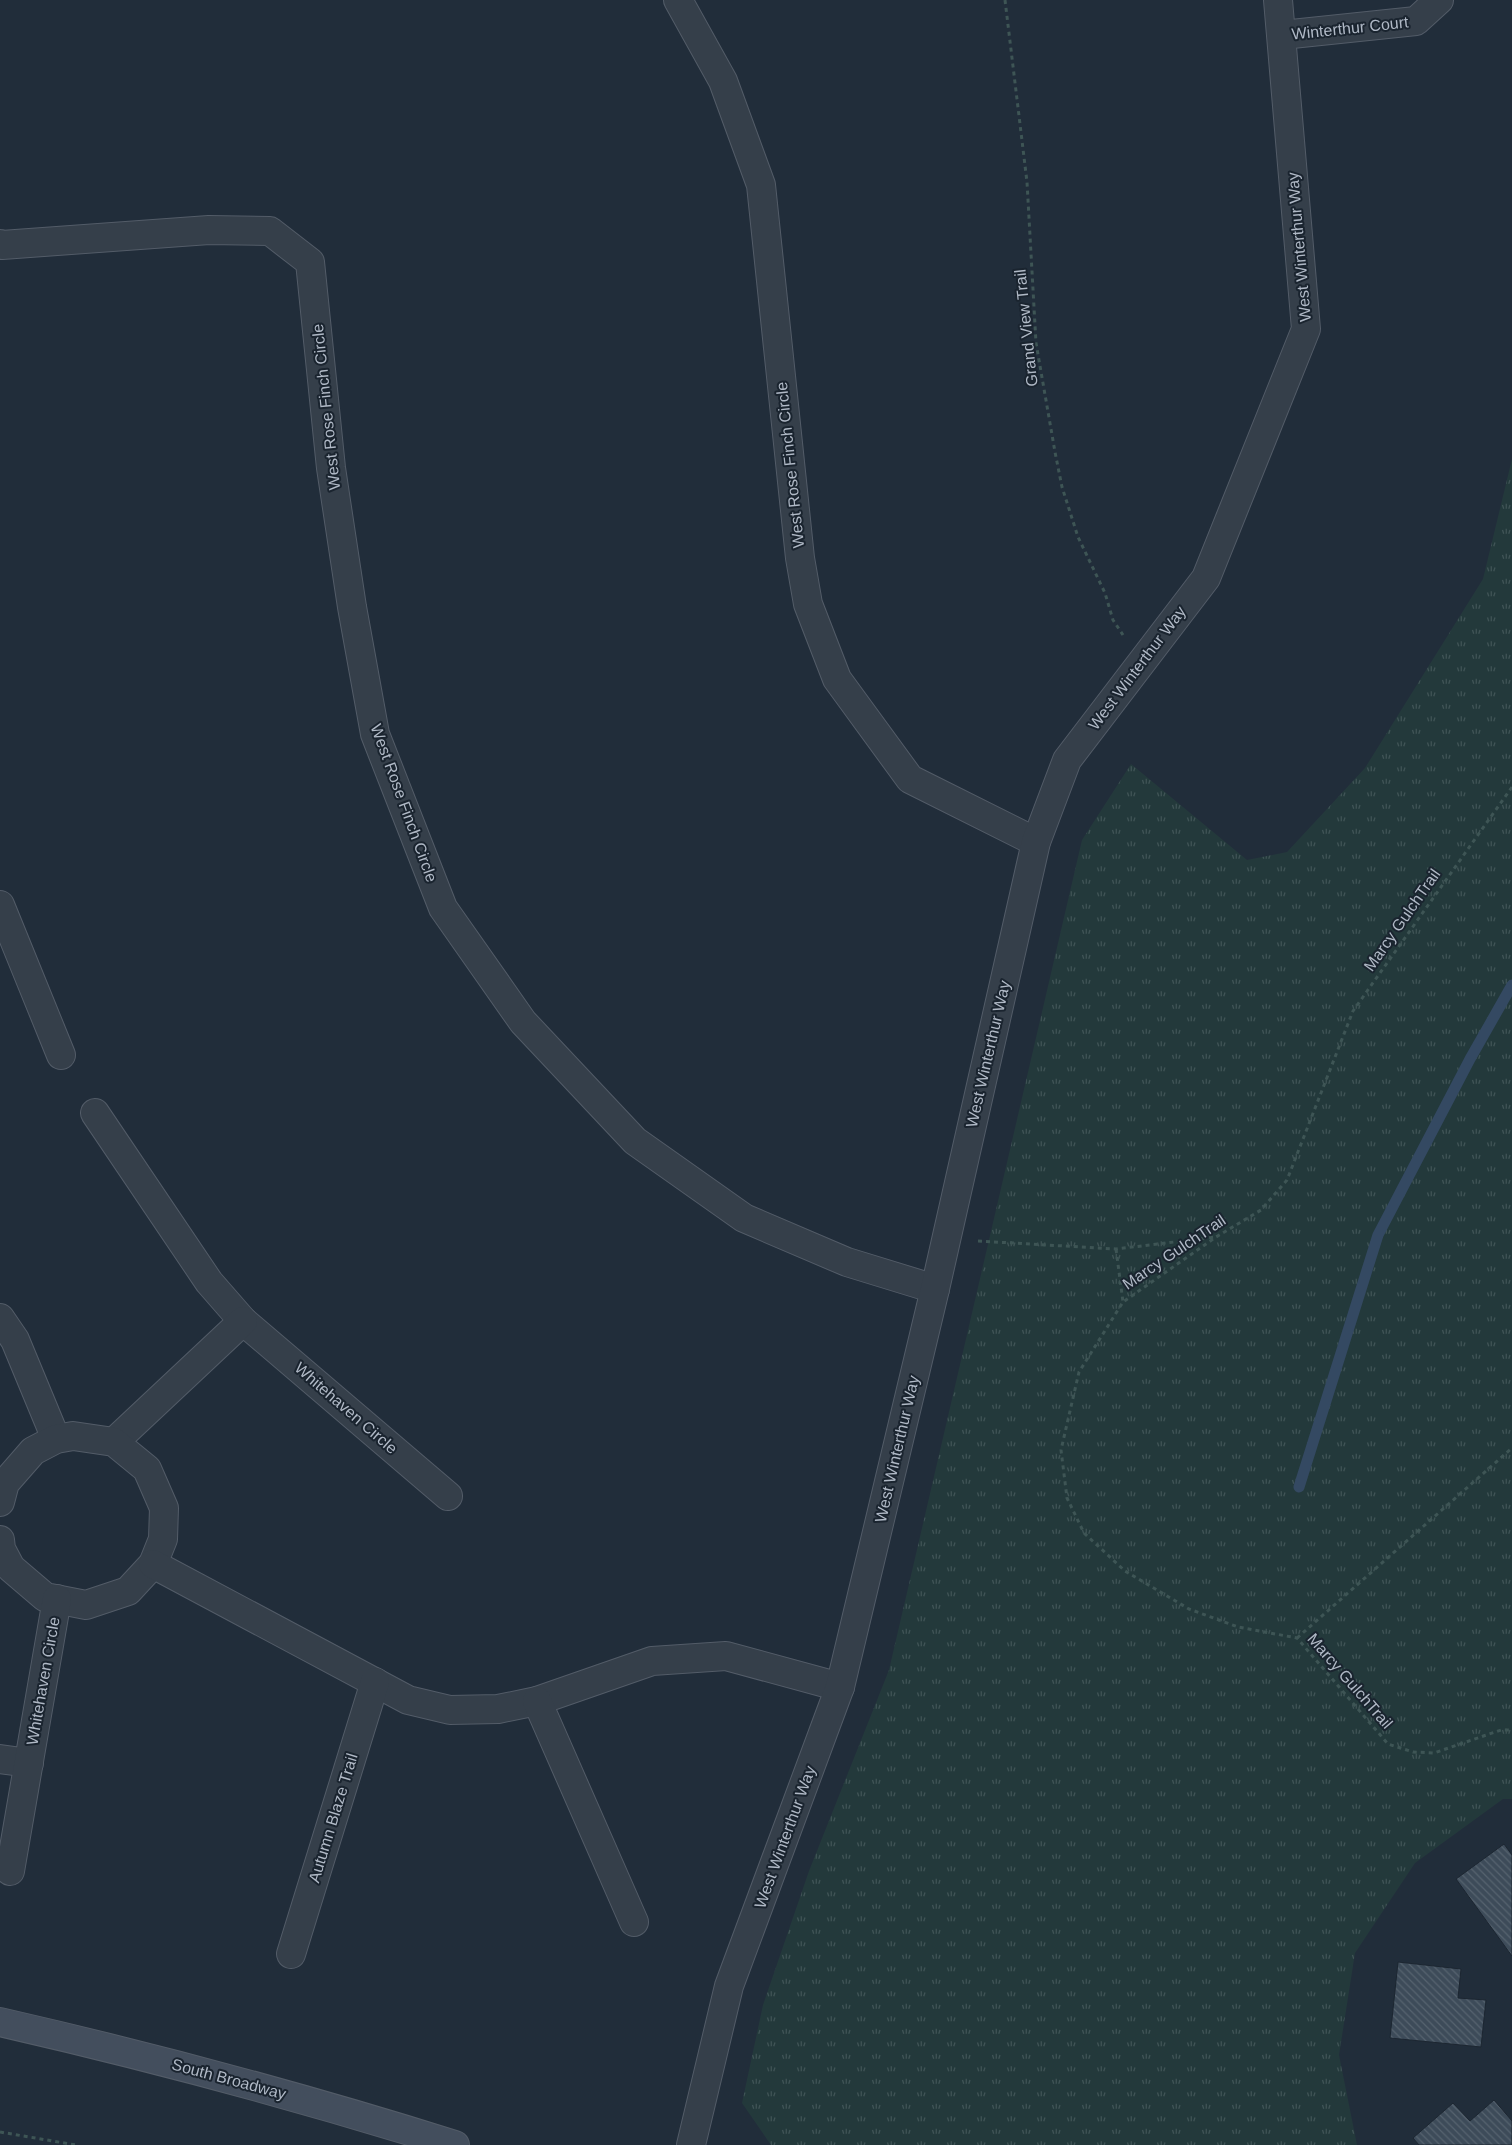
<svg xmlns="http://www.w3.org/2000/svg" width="1512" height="2145" font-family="Helvetica,sans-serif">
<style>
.grass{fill:url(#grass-tufts)}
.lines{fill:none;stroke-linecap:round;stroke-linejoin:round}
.stream{stroke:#344962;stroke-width:11}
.building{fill:url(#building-back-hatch);stroke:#1c2631}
.minor-casing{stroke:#535c68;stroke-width:30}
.secondary-casing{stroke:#535c68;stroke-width:30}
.path{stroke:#3e5555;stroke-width:3;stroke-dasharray:4 4;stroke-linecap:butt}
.minor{stroke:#353f4a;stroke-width:28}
.secondary{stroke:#434e5d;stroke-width:28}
.labels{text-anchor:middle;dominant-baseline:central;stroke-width:4;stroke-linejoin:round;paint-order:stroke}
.street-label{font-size:16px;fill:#b0b9c6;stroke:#1a242f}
</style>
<defs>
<pattern id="grass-tufts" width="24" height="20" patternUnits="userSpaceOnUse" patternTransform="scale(1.25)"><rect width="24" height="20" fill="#23393b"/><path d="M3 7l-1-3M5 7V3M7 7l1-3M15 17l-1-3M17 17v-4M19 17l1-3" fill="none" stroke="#405456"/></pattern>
<pattern id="building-back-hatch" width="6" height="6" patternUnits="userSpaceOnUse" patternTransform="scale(1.25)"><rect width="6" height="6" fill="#3d4b59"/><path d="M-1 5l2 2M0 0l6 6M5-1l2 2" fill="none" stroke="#56636f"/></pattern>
</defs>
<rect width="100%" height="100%" fill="#212d3a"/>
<path class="grass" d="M1512 459V1799H1503L1415 1863 1355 1953 1339 2055 1357 2145H771L742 2103 763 2005 809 1871 889 1670 1082 840 1131 764 1247 860 1287 852 1365 768 1483 579Z"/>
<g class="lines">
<path class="stream" d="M1299 1487 1378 1235 1470 1059 1512 985"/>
</g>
<g class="building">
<path d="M1504 1844 1512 1855V1956L1456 1879Z"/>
<path d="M1398 1962 1461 1969 1458 1998 1486 2000 1481 2047 1390 2038Z"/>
<path d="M1494 2100 1512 2121V2145H1419L1413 2138 1453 2103 1470 2121Z"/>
</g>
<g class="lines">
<g class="minor-casing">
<g id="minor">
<path d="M678 0 723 81 761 185 800 558 808 604 837 679 910 779 1036 842"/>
<path d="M1282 35 1416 21 1439 0"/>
<path d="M0 244 2 245 209 230 270 231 310 262 331 468 352 607 375 734 443 908 523 1022 635 1141 744 1218 847 1262 935 1289"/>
<path d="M0 905 61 1055"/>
<path d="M95 1113 209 1282 243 1321 448 1496"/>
<path d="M0 1318 15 1340 56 1439"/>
<path d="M114 1442 243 1321"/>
<path d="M0 1502 5 1483 33 1451 56 1439 73 1436 114 1442 147 1469 164 1508 163 1539 153 1564 128 1591 86 1605 45 1597 11 1568 1 1549 0 1540"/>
<path d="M153 1564 408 1700 450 1710 498 1709 537 1701 652 1661 726 1656 840 1687"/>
<path d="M537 1701 634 1922"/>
<path d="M0 1759 29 1763"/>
<path d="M10 1871 57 1599"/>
<path d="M291 1954 375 1682"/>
<path d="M691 2145 729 1986 840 1687 935 1289 1036 842 1067 760 1206 578 1306 329 1278 0"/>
</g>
</g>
<g class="secondary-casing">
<path id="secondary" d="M0 2022C153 2057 305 2098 455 2145"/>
</g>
<g class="path">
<path d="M1005 0 1027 182 1036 343 1055 452 1062 487 1078 537 1105 593 1113 620 1123 635"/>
<path d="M1512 787 1353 1011 1287 1180 1261 1210 1216 1237 1123 1302 1079 1372 1061 1450 1067 1498 1084 1533 1125 1571 1189 1609 1238 1627 1297 1638 1388 1744 1413 1752 1434 1753 1501 1730H1512"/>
<path d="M978 1241 1116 1249 1216 1237"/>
<path d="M1116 1249 1123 1302"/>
<path d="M1297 1638 1512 1448"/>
<path d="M0 2132 76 2145"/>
</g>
<use href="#minor" class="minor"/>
<use href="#secondary" class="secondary"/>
</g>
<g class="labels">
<g class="street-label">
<text transform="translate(1350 28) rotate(-6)">Winterthur Court</text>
<text transform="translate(1299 247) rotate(-95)">West Winterthur Way</text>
<text transform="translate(1026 328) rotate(-96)">Grand View Trail</text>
<text transform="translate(326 407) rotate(-96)">West Rose Finch Circle</text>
<text transform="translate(790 465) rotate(-96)">West Rose Finch Circle</text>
<text transform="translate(1137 668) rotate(-53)">West Winterthur Way</text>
<text transform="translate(404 803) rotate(70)">West Rose Finch Circle</text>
<text transform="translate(1402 920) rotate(-55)">Marcy GulchTrail</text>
<text transform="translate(988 1054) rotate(-77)">West Winterthur Way</text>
<text transform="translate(1174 1252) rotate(-34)">Marcy GulchTrail</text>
<text transform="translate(346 1408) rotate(41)">Whitehaven Circle</text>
<text transform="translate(897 1449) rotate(-77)">West Winterthur Way</text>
<text transform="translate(43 1681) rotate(-80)">Whitehaven Circle</text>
<text transform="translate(1350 1681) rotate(49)">Marcy GulchTrail</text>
<text transform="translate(333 1818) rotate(-73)">Autumn Blaze Trail</text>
<text transform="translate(785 1837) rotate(-70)">West Winterthur Way</text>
<text transform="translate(229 2079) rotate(15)">South Broadway</text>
</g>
</g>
</svg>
